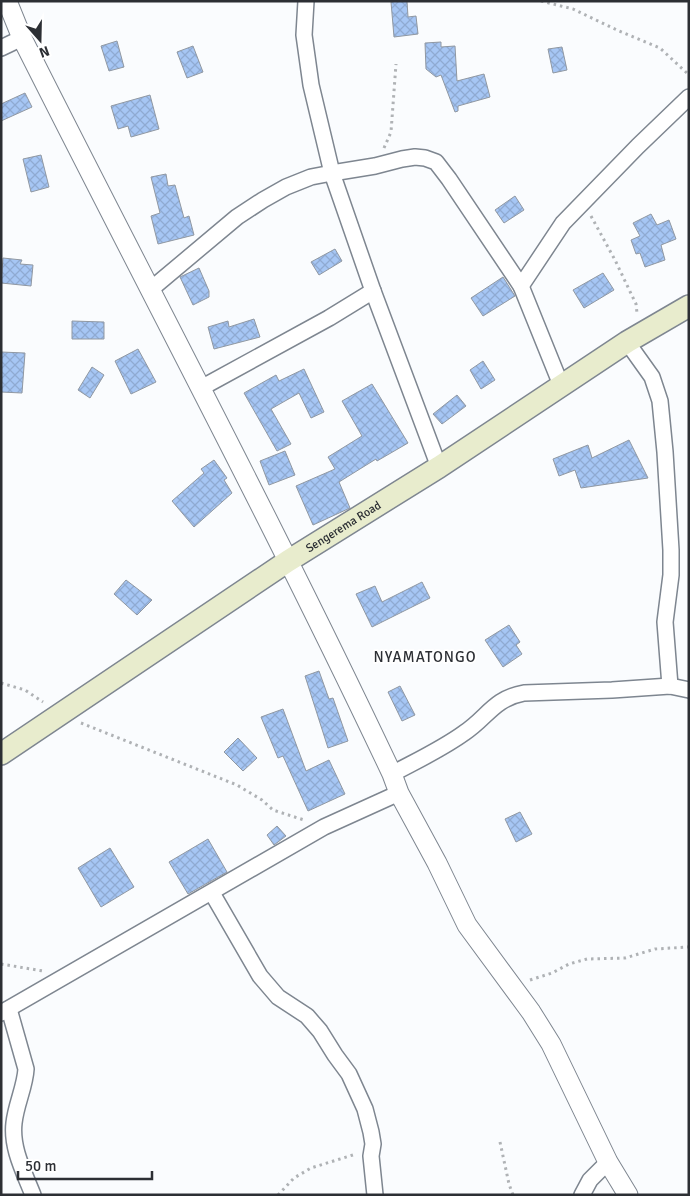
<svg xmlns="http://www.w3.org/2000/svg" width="690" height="1196" font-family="Signika,sans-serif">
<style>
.building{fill:url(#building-cross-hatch);stroke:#9098a2}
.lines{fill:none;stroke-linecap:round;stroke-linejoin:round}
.minor-casing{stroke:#7e8690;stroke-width:18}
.tertiary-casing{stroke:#7e8690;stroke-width:21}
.secondary-casing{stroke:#7e8690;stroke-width:24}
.path{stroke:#afb2b5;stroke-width:3;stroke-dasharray:2.5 4;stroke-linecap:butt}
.minor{stroke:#fff;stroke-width:15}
.tertiary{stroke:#fff;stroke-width:19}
.secondary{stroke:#e8eccd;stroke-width:21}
.labels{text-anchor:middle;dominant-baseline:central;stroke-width:4;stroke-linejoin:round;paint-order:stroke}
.street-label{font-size:12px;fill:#2c2f34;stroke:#fff}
.quarter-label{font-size:15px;letter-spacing:1px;fill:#2c2f34;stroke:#fff}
</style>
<defs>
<pattern id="building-cross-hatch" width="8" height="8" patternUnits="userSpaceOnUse" patternTransform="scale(1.25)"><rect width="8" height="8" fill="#a6c6f4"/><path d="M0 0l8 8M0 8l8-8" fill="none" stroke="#8faad2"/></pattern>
</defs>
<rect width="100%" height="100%" fill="#fafcfe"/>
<g class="building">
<path d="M398 1H407L408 17 416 16 418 34 394 37 391 2Z"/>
<path d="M117 41 124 67 109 71 101 46Z"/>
<path d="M441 42V47L455 46 457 81 484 74 490 97 458 106V111L455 112 441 75 436 77 426 69 425 43Z"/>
<path d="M193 46 203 72 187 78 177 52Z"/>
<path d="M562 47 567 70 553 73 548 49Z"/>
<path d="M25 93 32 107 1 121V104Z"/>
<path d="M150 95 159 129 131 137 128 126 118 129 111 106Z"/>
<path d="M41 155 49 187 31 192 23 159Z"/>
<path d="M166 174 168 186 175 185 184 218 189 216 194 235 158 244 151 216 160 213 151 177Z"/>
<path d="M515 196 524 210 504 223 495 210Z"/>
<path d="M651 214 657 225 669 220 676 239 661 245 665 260 645 267 640 253 636 254 631 240 640 236 633 223Z"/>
<path d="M335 249 342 261 319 275 311 262Z"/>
<path d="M3 258 22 260 20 264 33 265 31 286 1 283Z"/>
<path d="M199 268 209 291V297L193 305 180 277Z"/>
<path d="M603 273 614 290 584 308 573 290Z"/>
<path d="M503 277 515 296 483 316 471 298Z"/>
<path d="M254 319 260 337 214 349 208 327 228 321 229 327Z"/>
<path d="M72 321 104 322V339H72Z"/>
<path d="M138 349 156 382 131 394 115 361Z"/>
<path d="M1 352 25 353 22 393 1 392Z"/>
<path d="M483 361 495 380 481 389 470 370Z"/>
<path d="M92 367 104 375 90 398 78 390Z"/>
<path d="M304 369 324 412 311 418 299 393 271 409 291 444 277 451 244 393 276 375 279 381Z"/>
<path d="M372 384 408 443 377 461 376 459 339 482 350 508 313 525 296 486 335 469 328 457 362 436 342 401Z"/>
<path d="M457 395 466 406 442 424 433 414Z"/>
<path d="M629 440 648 478 581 488 575 470 559 476 553 459 588 445 592 458Z"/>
<path d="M285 451 295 475 269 485 260 461Z"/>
<path d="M214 460 227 478 224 480 232 493 194 527 172 501 204 473 201 469Z"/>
<path d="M126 580 152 600 137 615 114 594Z"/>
<path d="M422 582 430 598 372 627 356 594 375 586 382 602Z"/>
<path d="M509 625 520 642 516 645 522 654 503 667 485 640Z"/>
<path d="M319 671 329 699 333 698 348 741 328 748 305 676Z"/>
<path d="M400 686 415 715 402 721 388 692Z"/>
<path d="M283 709 306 771 329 760 345 794 308 811 283 756 278 758 261 717Z"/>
<path d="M238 738 257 758 243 771 224 752Z"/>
<path d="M520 812 532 834 516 842 505 819Z"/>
<path d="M277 826 286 836 274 845 267 835Z"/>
<path d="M208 839 227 872 188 894 169 862Z"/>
<path d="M110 848 134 887 101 907 78 868Z"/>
</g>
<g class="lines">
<g class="minor-casing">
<g id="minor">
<path d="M306 1 304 35 311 85 332 173 373 291 439 467"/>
<path d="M1 48 22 38"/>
<path d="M521 286 563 223 638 146 689 97"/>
<path d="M150 290 237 217 263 200 286 187 311 177 332 173 375 166 402 159 415 157 425 158 436 162 449 179 521 286 561 385"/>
<path d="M627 342 652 377 660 401 665 452 671 550V575L665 622 670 686"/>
<path d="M201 388 329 318 373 291"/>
<path d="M392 774C416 761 442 749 464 733 488 717 493 699 524 693L612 690 670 686 689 690"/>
<path d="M212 893 260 976 278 997 307 1016 320 1031 335 1055 349 1074 365 1109 371 1132 373 1144 371 1156 375 1195"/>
<path d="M9 1009 26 1069C25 1087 16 1104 14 1123 11 1148 24 1172 33 1195"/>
<path d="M1 1013 324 827 399 793"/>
<path d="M582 1195 590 1180 608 1162"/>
</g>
</g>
<g class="tertiary-casing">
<path id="tertiary" d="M7 1 22 38C145 283 275 526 392 774L399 793 437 863 467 925 531 1012 551 1044 608 1162 628 1195"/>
</g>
<g class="secondary-casing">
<g id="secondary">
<path id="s1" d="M1 754 288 561 439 467 627 342 689 306"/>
</g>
</g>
<g class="path">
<path d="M541 1 573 9 619 31 660 48 689 75"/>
<path d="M384 148 391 132 396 64"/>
<path d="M591 216 615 260 636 304 637 313"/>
<path d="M1 683 25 690 43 702"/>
<path d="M81 723 237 785 262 800 273 810 304 820"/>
<path d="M1 964 43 971"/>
<path d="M530 980 552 973 569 964 587 959 625 958 655 949 689 947"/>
<path d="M500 1142 509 1184 513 1195"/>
<path d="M278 1195 294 1178 311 1168 356 1154"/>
</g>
<use href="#minor" class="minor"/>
<use href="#tertiary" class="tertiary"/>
<use href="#secondary" class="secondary"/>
</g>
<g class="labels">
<g class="street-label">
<text stroke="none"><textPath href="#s1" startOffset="411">Sengerema Road</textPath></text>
</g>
<g class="quarter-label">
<text x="425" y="657">NYAMATONGO</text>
</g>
</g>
<rect width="690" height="1196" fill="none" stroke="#2c2f34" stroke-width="5"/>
<g transform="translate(40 40) rotate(160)" stroke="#ffffff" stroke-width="4" paint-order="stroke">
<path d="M0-4L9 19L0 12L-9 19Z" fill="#2c2f34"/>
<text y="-8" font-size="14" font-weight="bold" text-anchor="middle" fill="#2c2f34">N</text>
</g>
<path d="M18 1171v8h134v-8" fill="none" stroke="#2c2f34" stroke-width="2.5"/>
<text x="25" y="1171" font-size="15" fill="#2c2f34" stroke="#ffffff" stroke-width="4" paint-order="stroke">50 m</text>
</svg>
